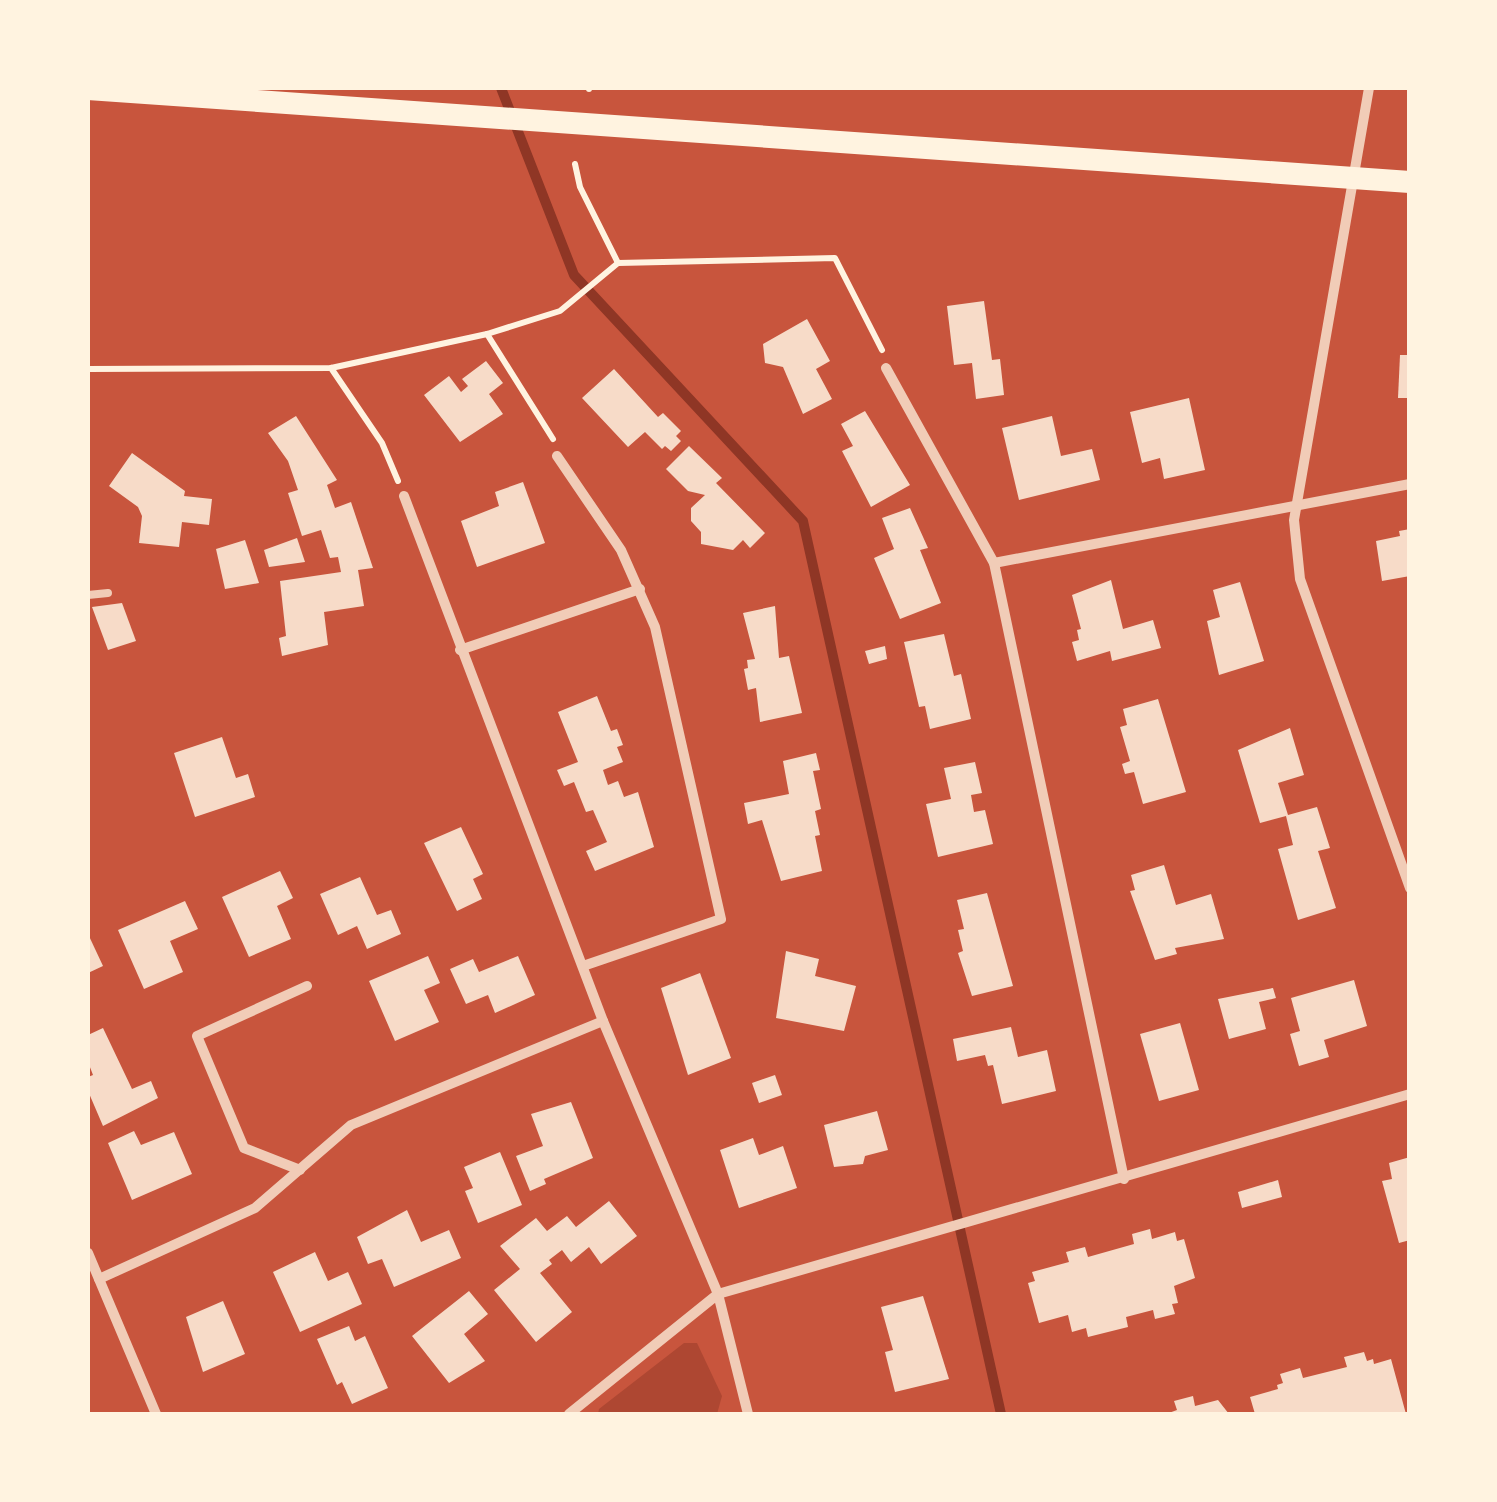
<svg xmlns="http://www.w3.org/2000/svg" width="1497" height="1502" font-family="Georgia,serif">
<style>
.green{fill:#ae4732}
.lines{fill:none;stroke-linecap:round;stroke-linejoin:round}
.stream{stroke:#8f3625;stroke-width:10}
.building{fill:#f7dbc8}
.path{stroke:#fff3e0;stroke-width:6}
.service{stroke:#f1ccb7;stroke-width:8}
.minor{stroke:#f1ccb7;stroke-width:10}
.primary{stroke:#fff3e0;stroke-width:22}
</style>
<rect width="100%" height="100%" fill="#c8553d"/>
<path class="green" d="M684 1343H697L722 1396 717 1414H598L599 1409Z"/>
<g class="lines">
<path class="stream" d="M501 88 574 275 803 521 1001 1414"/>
</g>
<g class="building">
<path d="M984 301 992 360 1000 359 1004 395 976 399 972 363 954 365 947 306Z"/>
<path d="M807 319 830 361 816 369 832 399 803 414 783 367 765 363 763 344Z"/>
<path d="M1400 355H1410V398H1398Z"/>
<path d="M486 361 503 383 489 394 503 414 460 442 424 395 449 376 461 392 468 386 462 379Z"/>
<path d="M614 369 658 417 663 413 681 431 676 436 681 441 671 451 665 446 662 449 645 432 628 447 582 398Z"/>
<path d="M1189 398 1205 470 1164 479 1160 458 1142 463 1130 412Z"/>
<path d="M865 411 910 485 871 507 842 451 853 446 841 424Z"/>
<path d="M296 416 337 480 327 485 335 508 351 502 373 568 358 570 364 606 324 612 328 645 282 656 279 638 286 636 280 581 341 572 338 557 330 558 321 530 302 536 288 493 298 490 288 461 268 433Z"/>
<path d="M1052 416 1061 456 1092 449 1100 480 1019 500 1002 428Z"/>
<path d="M689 446 722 478 716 483 765 533 750 548 743 540 733 550 701 544V532L691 521V508L705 495 688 491 666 469Z"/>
<path d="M132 453 185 491 184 496 212 499 209 525 182 522 179 547 139 543 142 516 138 507 109 486Z"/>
<path d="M523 482 545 543 477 567 461 521 499 506 495 492Z"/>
<path d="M910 508 928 548 920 550 941 603 900 619 874 558 894 549 882 518Z"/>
<path d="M1410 529V576L1382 581 1376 541 1400 536 1399 531Z"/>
<path d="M297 538 305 562 269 567 264 550Z"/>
<path d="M245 540 259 583 225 589 216 549Z"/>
<path d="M1111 580 1123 629 1153 620 1161 648 1112 661 1110 651 1077 661 1072 642 1079 640 1077 630 1081 629 1072 595Z"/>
<path d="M1240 582 1264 661 1219 675 1207 621 1220 617 1213 590Z"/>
<path d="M122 603 136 641 108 650 92 607Z"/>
<path d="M775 606 779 658 789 656 802 713 760 722 756 688 748 690 744 669 748 668 747 660 755 659 743 613Z"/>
<path d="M944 634 954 676 961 674 971 719 930 729 925 706 919 707 904 642Z"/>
<path d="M885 646 887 659 869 664 865 651Z"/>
<path d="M597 696 611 731 617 729 623 745 617 747 623 762 603 770 608 785 618 781 624 797 638 792 654 847 595 871 586 851 607 842 593 810 586 812 574 782 564 786 557 770 578 762 558 712Z"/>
<path d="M1158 699 1186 792 1143 804 1134 772 1125 774 1122 764 1130 761 1120 727 1127 725 1123 709Z"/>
<path d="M1290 728 1304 775 1278 783 1288 815 1317 807 1330 848 1318 851 1336 908 1298 920 1278 849 1293 845 1286 816 1260 823 1238 750Z"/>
<path d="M222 737 236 778 248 774 255 797 195 817 174 753Z"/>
<path d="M816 753 820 770 813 771 821 809 815 811 820 835 815 836 822 871 781 881 762 820 748 824 744 803 789 794 783 761Z"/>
<path d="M975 762 982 793 971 795 974 812 985 810 993 844 938 857 926 804 951 799 944 768Z"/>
<path d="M461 827 483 874 473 879 482 899 457 911 424 843Z"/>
<path d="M1164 865 1176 905 1211 894 1224 939 1175 948 1177 954 1155 960 1130 891 1135 890 1131 875Z"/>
<path d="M280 871 293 898 277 906 291 939 249 957 222 897Z"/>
<path d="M360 877 377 915 391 910 401 934 367 949 357 926 338 935 320 894Z"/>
<path d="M987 893 1013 986 972 996 958 953 963 951 958 930 964 929 957 900Z"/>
<path d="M185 901 198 929 170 941 183 972 144 989 118 930Z"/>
<path d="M88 934 103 966 88 973Z"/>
<path d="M786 951 819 959 815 976 856 986 844 1031 776 1018Z"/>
<path d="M428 956 440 983 424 990 439 1022 395 1041 369 981Z"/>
<path d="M518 956 535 995 495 1013 488 995 466 1004 450 969 473 959 479 972Z"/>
<path d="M700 973 731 1058 688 1075 661 988Z"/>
<path d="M1354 980 1367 1026 1324 1040 1329 1057 1299 1066 1290 1034 1300 1031 1291 998Z"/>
<path d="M1273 988 1276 998 1259 1002 1266 1029 1229 1039 1218 999Z"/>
<path d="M1180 1023 1199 1090 1159 1101 1140 1034Z"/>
<path d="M1011 1027 1018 1057 1047 1050 1056 1091 1002 1104 993 1065 988 1066 985 1055 957 1061 953 1039Z"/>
<path d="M103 1028 132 1089 151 1081 158 1098 103 1126 88 1091V1077L93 1075 88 1062V1035Z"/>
<path d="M775 1075 782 1095 759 1103 752 1083Z"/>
<path d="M571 1102 593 1158 544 1179 546 1184 530 1191 516 1156 543 1146 531 1114Z"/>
<path d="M877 1111 888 1150 865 1156 863 1164 834 1167 824 1125Z"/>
<path d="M134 1131 141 1145 174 1132 192 1174 132 1200 108 1143Z"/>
<path d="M753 1138 759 1155 783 1146 797 1188 739 1208 720 1150Z"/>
<path d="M500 1152 522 1205 478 1223 465 1191 473 1188 464 1167Z"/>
<path d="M1410 1157V1240L1399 1243 1382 1181 1392 1179 1389 1163Z"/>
<path d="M1278 1180 1282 1197 1242 1208 1238 1192Z"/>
<path d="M609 1201 637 1236 601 1264 589 1247 571 1262 562 1250 549 1260 552 1264 540 1273 572 1312 536 1342 494 1290 520 1269 500 1246 536 1218 547 1231 567 1216 576 1227Z"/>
<path d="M407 1210 421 1242 449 1230 461 1258 394 1287 382 1259 368 1264 357 1237Z"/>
<path d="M1150 1229 1152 1239 1175 1232 1177 1241 1184 1239 1195 1278 1174 1286 1178 1303 1172 1304 1175 1314 1155 1319 1153 1310 1126 1317 1128 1327 1088 1337 1086 1328 1072 1332 1068 1315 1039 1323 1028 1283 1035 1281 1032 1272 1069 1262 1066 1252 1085 1247 1088 1257 1134 1244 1132 1234Z"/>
<path d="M315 1252 328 1281 348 1272 362 1304 300 1332 273 1272Z"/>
<path d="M469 1291 488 1314 464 1334 485 1361 449 1383 412 1336Z"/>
<path d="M923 1296 949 1379 895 1392 885 1352 893 1350 881 1307Z"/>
<path d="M223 1301 245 1354 203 1372 186 1317Z"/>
<path d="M349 1326 355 1341 365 1336 388 1388 352 1404 342 1382 337 1385 317 1339Z"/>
<path d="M1364 1352 1367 1361 1373 1359 1374 1364 1391 1359 1406 1414H1255L1250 1397 1278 1389 1277 1385 1283 1383 1280 1374 1300 1368 1303 1378 1347 1367 1344 1357Z"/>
<path d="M1193 1396 1195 1406 1218 1400 1229 1414H1166L1177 1410 1174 1401Z"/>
</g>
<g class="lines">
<g class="path">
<path d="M589 89V88"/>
<path d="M575 164 580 187 618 263 835 258 882 350"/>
<path d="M487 334 553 439"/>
<path d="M331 368 382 443 398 481"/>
<path d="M88 369 331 368 487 334 560 311 618 263"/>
</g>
<path class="service" d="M88 595 108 593"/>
<g class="minor">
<path d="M1369 88 1294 520 1300 579 1410 888"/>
<path d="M886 368 994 563 1124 1179"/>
<path d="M557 456 621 550 655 627 721 919 583 966"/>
<path d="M404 496 603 1021 718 1294 748 1414"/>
<path d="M994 563 1410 484"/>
<path d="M460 650 640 589"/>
<path d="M300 1170 244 1148 197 1036 307 986"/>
<path d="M88 1253 156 1414"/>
<path d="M99 1279 255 1208 351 1125 603 1021"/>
<path d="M569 1414 718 1294 1410 1094"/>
</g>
<path class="primary" d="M88 89 1410 182"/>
</g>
<rect width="1497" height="1502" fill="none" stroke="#fff3e0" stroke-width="180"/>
</svg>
